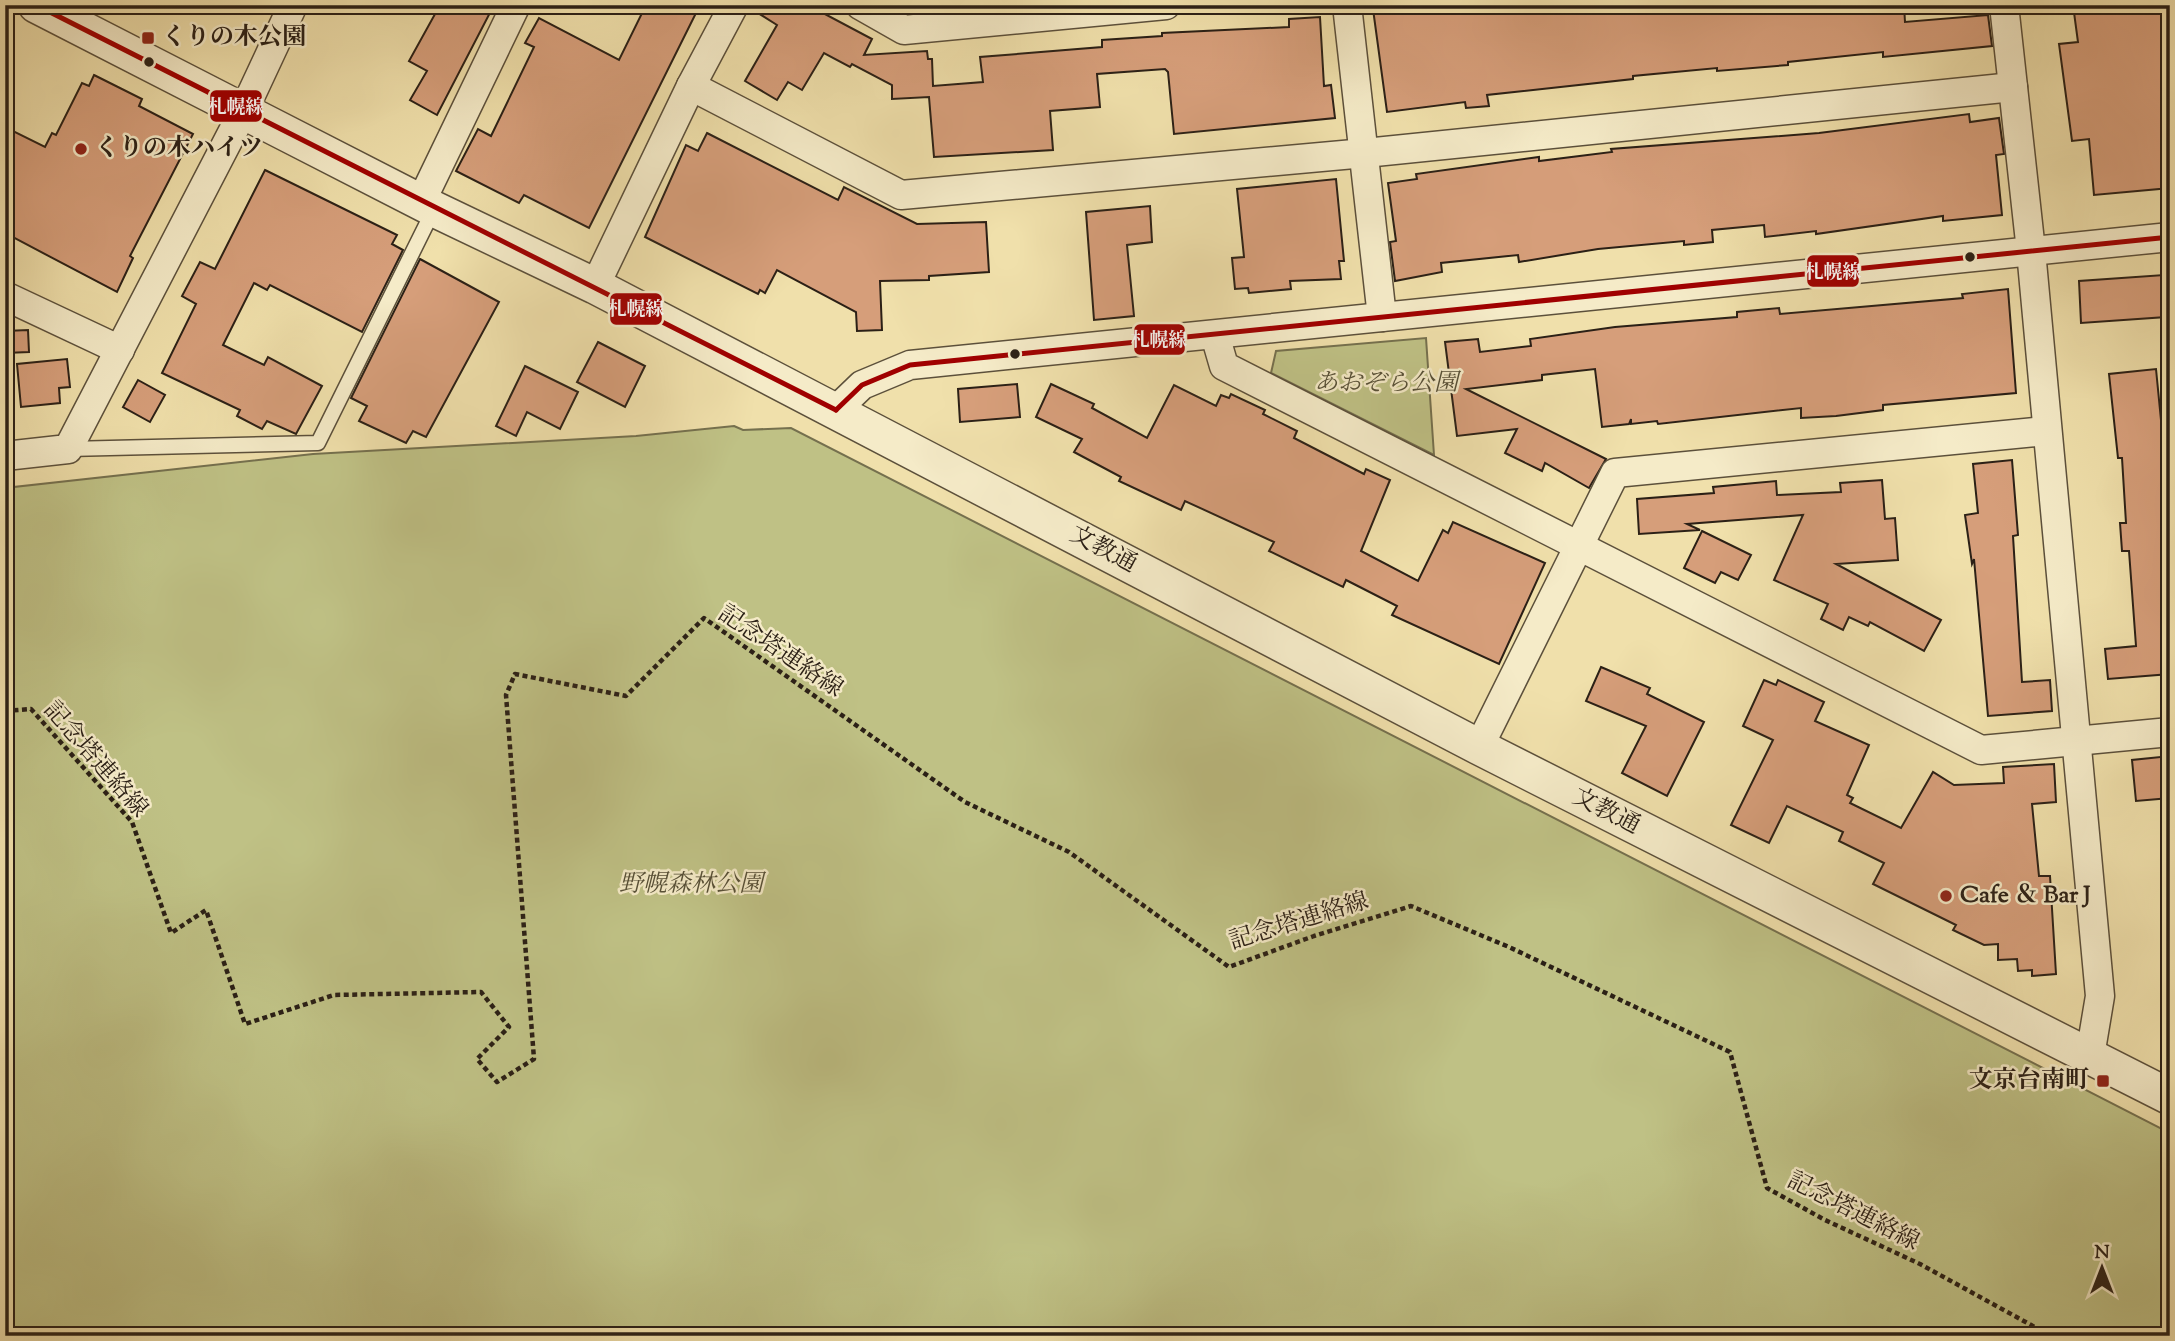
<svg xmlns="http://www.w3.org/2000/svg" width="2175" height="1341" font-family="'Sorts Mill Goudy','Noto Serif JP',serif">
<style>
.green{fill:#bfc185;stroke:#75704e;stroke-width:2}
.building{fill:#d69e7a;stroke:#2b2016;stroke-width:2}
.lines{fill:none;stroke-linecap:round;stroke-linejoin:round}
.service-casing{stroke:#5c503b;stroke-width:17}
.minor-casing{stroke:#5c503b;stroke-width:31}
.tertiary-casing{stroke:#5c503b;stroke-width:38}
.path{stroke:#2b2016;stroke-width:4.5;stroke-dasharray:5 3.5;stroke-linecap:butt}
.service{stroke:#f5ebc8;stroke-width:14}
.minor{stroke:#f5ebc8;stroke-width:28}
.tertiary{stroke:#f5ebc8;stroke-width:35}
.bus-1-casing{stroke:#f5ebc8;stroke-width:10}
.bus-1{stroke:#a00000;stroke-width:5}
.poi-dot{fill:#8f2418;stroke:#f5ebc8;stroke-width:2.5}
.bus-dot{fill:#2b2016;stroke:#f5ebc8;stroke-width:2.5}
.labels{text-anchor:middle;dominant-baseline:central;stroke-width:5;stroke-linejoin:round;paint-order:stroke}
.poi-label{font-size:24px;font-weight:bold;fill:#2b2016;stroke:#f5ebc8;text-anchor:start}
.park-label{font-size:24px;font-style:italic;fill:#575037;stroke:#f5ebc8}
.street-label{font-size:24px;fill:#2b2016;stroke:#f5ebc8}
.line-badge{stroke:#f5ebc8;stroke-width:2.5}
.badge-label{font-size:19px;text-anchor:middle;font-weight:bold;fill:#fff}
</style>
<rect width="100%" height="100%" fill="#f0e0ab"/>
<filter id="stains"><feTurbulence type="fractalNoise" baseFrequency=".00286" numOctaves="4"/><feColorMatrix values="0 0 0 0 .2 0 0 0 0 .09 0 0 0 0 .02 0 0 0 .5 -.17"/></filter>
<radialGradient id="worn" r=".72"><stop offset=".6" stop-color="#630" stop-opacity="0"/><stop offset="1" stop-color="#630" stop-opacity=".3"/></radialGradient>
<g class="green">
<path d="M910 5H988L985 13 934 17Z"/>
<path d="M1426 338 1434 455 1271 373 1276 351Z"/>
<path d="M734 426 743 430 791 428 2170 1133V1336H5V488L313 454 636 436Z"/>
</g>
<g class="building">
<path d="M440 5H494L437 115 410 100 427 71 409 61Z"/>
<path d="M646 5H700L589 228 524 195 519 203 456 171 478 129 491 136 534 47 525 43 539 18 619 60Z"/>
<path d="M751 5H808L872 39 864 55 927 51 928 59H932L933 86 983 82 980 57 1102 47V40L1162 36V33L1289 27V19L1320 17 1324 86 1331 85 1335 118 1174 134 1168 72 1165 69 1097 74 1100 107 1050 111 1053 150 934 157 929 97 892 99V85L852 64 850 67 824 53 802 90 788 82 777 100 745 81 777 25 750 8Z"/>
<path d="M1407 5H1904L1905 22 1988 15 1992 46 1883 57V52L1788 62V65L1717 71V68L1633 76V79L1487 95 1489 106 1466 108 1465 102 1387 112 1373 9Z"/>
<path d="M2073 5H2124L2125 13 2170 9V188L2094 195 2089 139 2072 141 2059 44 2078 42Z"/>
<path d="M94 75 142 99 139 106 193 134 130 256 133 258 117 292 5 233V127L45 147 52 133 56 135 82 83 89 86Z"/>
<path d="M1969 114 1970 122 1999 118 2004 154 1996 155 2002 215 1943 221V216L1816 234V231L1765 237 1764 225 1712 230 1713 242 1684 245V241L1598 249 1519 262 1518 255 1441 263 1442 272 1395 281 1390 242 1396 241 1388 183 1417 179 1416 174 1539 157V161L1612 152 1611 149 1819 133Z"/>
<path d="M707 133 838 200 844 187 917 224 986 222 989 272 929 276V280L880 281 882 330 857 331 856 312 777 270 765 293 760 290 758 294 645 237 686 145 698 151Z"/>
<path d="M265 170 397 235 392 244 403 250 362 332 270 285 267 290 254 283 223 345 264 365 268 357 322 386 296 434 267 421 262 429 237 416 240 410 162 373 196 304 182 296 200 262 215 269Z"/>
<path d="M1336 179 1344 261H1339L1341 279 1290 281 1291 289 1249 293 1248 288 1235 289 1232 258 1244 257 1237 189Z"/>
<path d="M1150 206 1152 242 1127 245 1134 316 1094 320 1086 212Z"/>
<path d="M420 259 499 302 426 437 413 431 406 443 359 421 367 406 351 398Z"/>
<path d="M2164 275 2166 317 2081 323 2079 281Z"/>
<path d="M2008 289 2016 393 1883 405V410L1836 416 1801 418V408L1658 424 1657 421 1631 424V419L1629 424 1602 427 1595 369 1542 375V380L1466 389 1606 459 1589 488 1545 463 1542 471 1505 453 1517 429 1457 436 1445 342 1478 339 1480 352 1531 346 1530 339 1615 327 1737 317V312L1779 308 1780 314 1963 298 1962 294Z"/>
<path d="M28 330 29 352 5 353V331Z"/>
<path d="M598 342 645 366 625 407 577 382Z"/>
<path d="M67 359 70 387 59 388 60 403 21 407 17 364Z"/>
<path d="M525 366 578 392 560 429 527 412 516 436 496 426Z"/>
<path d="M2156 369 2161 420H2170V674L2108 679 2105 649 2136 646 2129 551H2122L2120 523H2126L2122 458H2118L2109 374Z"/>
<path d="M138 380 165 395 150 422 123 407Z"/>
<path d="M1017 384 1020 417 960 422 958 389Z"/>
<path d="M1051 384 1094 404 1092 408 1147 438 1174 385 1216 406 1221 395 1229 398 1231 394 1265 410 1263 414 1297 431 1294 438 1364 474 1366 469 1390 480 1361 551 1418 581 1443 530 1448 533 1453 522 1545 563 1499 664 1392 615 1397 606 1346 580 1343 587 1269 551 1274 542 1185 501 1181 510 1119 481 1121 477 1074 452 1082 439 1036 417Z"/>
<path d="M2012 460 2018 535 2013 536 2022 682 2050 680 2052 711 1988 716 1974 559 1972 564 1965 515 1978 513 1973 464Z"/>
<path d="M1882 480 1885 519 1895 518 1898 560 1836 564 1941 620 1924 651 1870 622 1868 626 1849 617 1843 630 1821 619 1828 604 1774 580 1803 515 1687 524 1700 530 1639 534 1637 499 1714 493 1713 487 1776 481 1777 495 1841 492 1840 483Z"/>
<path d="M1702 531 1751 555 1738 580 1721 572 1715 583 1684 568Z"/>
<path d="M1601 667 1650 688 1647 694 1704 722 1667 796 1622 773 1646 726 1586 701Z"/>
<path d="M1764 680 1776 685 1778 680 1824 702 1815 721 1869 745 1847 795 1853 798 1850 803 1901 828 1933 772 1954 785 2004 783 2003 767 2054 764 2056 802 2032 804 2039 876H2050L2056 974 2032 976V970L2018 971 2017 959 1998 960V944L1984 945 1953 930 1956 925 1873 884 1884 863 1839 841 1843 832 1787 806 1769 843 1731 825 1773 740 1743 726Z"/>
<path d="M2170 756V798L2136 801 2132 760Z"/>
</g>
<g class="lines">
<g class="service-casing">
<path id="service" d="M68 449 318 443 434 209"/>
</g>
<g class="minor-casing">
<g id="minor">
<path d="M860 5 904 30 1166 5"/>
<path d="M1347 5 1382 317"/>
<path d="M2004 5 2031 251 2100 996 2090 1056"/>
<path d="M691 86 901 195 1365 153 2013 87"/>
<path d="M421 202 516 5"/>
<path d="M595 286 691 86 734 5"/>
<path d="M5 296 120 350"/>
<path d="M1215 335 1224 366 1981 750 2170 732"/>
<path d="M836 410 862 385 910 365 2170 237"/>
<path d="M5 456 68 449 244 110 293 5"/>
<path d="M1479 747 1615 473 2046 431"/>
</g>
</g>
<g class="tertiary-casing">
<path id="tertiary" d="M36 5 434 209 595 286 1479 747 2170 1097"/>
</g>
<path class="path" d="M5 711 31 709 132 822 171 933 206 910 245 1024 334 995 481 992 509 1027 477 1059 497 1082 534 1059 506 695 515 674 626 696 704 618 965 802 1069 852 1229 967 1314 936 1411 906 1509 947 1730 1052 1767 1188 1825 1220 1920 1264 2051 1336"/>
<use href="#service" class="service"/>
<use href="#minor" class="minor"/>
<use href="#tertiary" class="tertiary"/>
<g class="bus-1-casing">
<g id="bus-1">
<path d="M36 5 836 410"/>
<path d="M836 410 862 385 910 365 2170 237"/>
</g>
</g>
<use href="#bus-1" class="bus-1"/>
</g>
<g class="poi-dot">
<rect x="141" y="31" width="14" height="14" rx="3.5"/>
<circle cx="81" cy="149" r="7"/>
<circle cx="1946" cy="896" r="7"/>
<rect x="2096" y="1074" width="14" height="14" rx="3.5"/>
</g>
<g class="bus-dot">
<circle cx="149" cy="62" r="6"/>
<circle cx="1970" cy="257" r="6"/>
<circle cx="1015" cy="354" r="6"/>
</g>
<g class="labels">
<g class="poi-label">
<text x="162" y="38">くりの木公園</text>
<text x="95" y="149">くりの木ハイツ</text>
<text x="1960" y="896">Cafe ＆ Bar J</text>
<text x="2089" y="1081" text-anchor="end">文京台南町</text>
</g>
<g class="park-label">
<text x="1386" y="384">あおぞら公園</text>
<text x="691" y="885">野幌森林公園</text>
</g>
<g class="street-label">
<text transform="translate(1103 550) rotate(28)">文教通</text>
<text transform="translate(780 652) rotate(34)">記念塔連絡線</text>
<text transform="translate(95 760) rotate(49)">記念塔連絡線</text>
<text transform="translate(1606 812) rotate(27)">文教通</text>
<text transform="translate(1299 922) rotate(-17)">記念塔連絡線</text>
<text transform="translate(1853 1212) rotate(27)">記念塔連絡線</text>
</g>
</g>
<g class="line-badge">
<rect x="209" y="89" width="54" height="34" rx="7" fill="#a00000"/>
<rect x="1806" y="254" width="54" height="34" rx="7" fill="#a00000"/>
<rect x="609" y="292" width="54" height="34" rx="7" fill="#a00000"/>
<rect x="1133" y="323" width="53" height="33" rx="7" fill="#a00000"/>
</g>
<g class="badge-label">
<text x="236" y="113">札幌線</text>
<text x="1833" y="278">札幌線</text>
<text x="636" y="315">札幌線</text>
<text x="1159" y="346">札幌線</text>
</g>
<rect width="2175" height="1341" fill="none" stroke="#f0e0ab" stroke-width="28"/>
<rect x="7" y="7" width="2161" height="1327" fill="none" stroke="#2b2016" stroke-width="3.5"/>
<rect x="14" y="14" width="2147" height="1313" fill="none" stroke="#2b2016" stroke-width="2"/>
<g transform="translate(2102 1268)" stroke="#f5ebc8" stroke-width="5" paint-order="stroke">
<path d="M0-5L12 26L0 18L-12 26Z" fill="#2b2016"/>
<text y="-10" font-size="19" font-weight="bold" text-anchor="middle" fill="#2b2016">N</text>
</g>
<rect width="100%" height="100%" filter="url(#stains)"/>
<rect width="100%" height="100%" fill="url(#worn)"/>
</svg>
